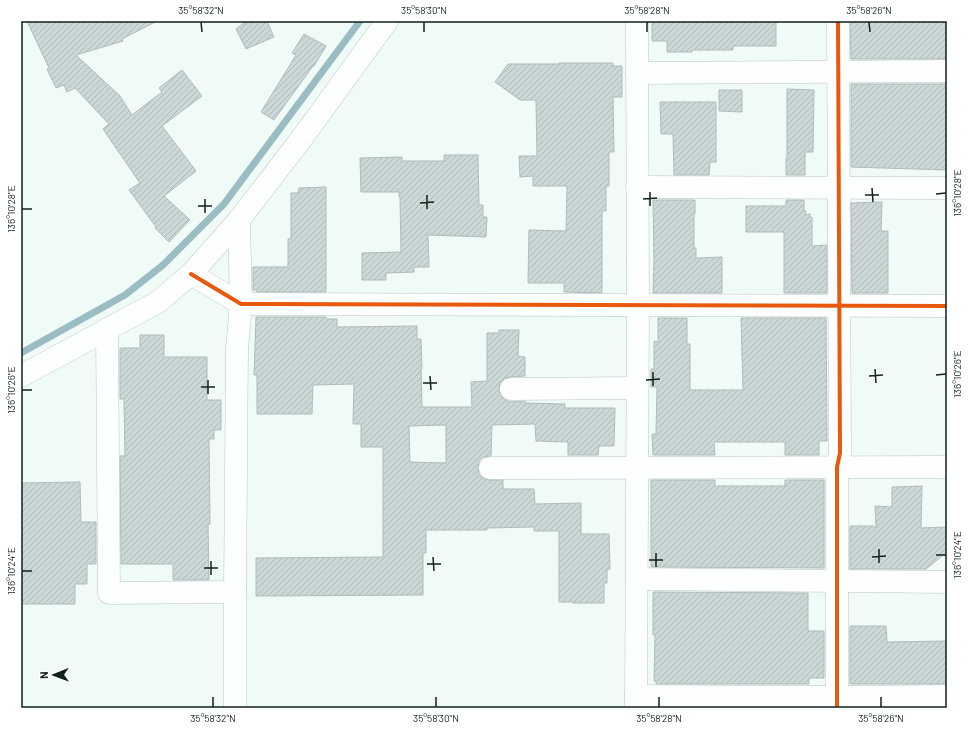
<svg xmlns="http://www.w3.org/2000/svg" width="968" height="729" font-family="Barlow,sans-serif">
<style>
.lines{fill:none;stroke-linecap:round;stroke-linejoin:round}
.stream{stroke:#9abdc4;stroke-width:7}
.building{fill:url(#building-hatch);stroke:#afbcba;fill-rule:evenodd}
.street-casing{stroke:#bbc7c3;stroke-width:23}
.street{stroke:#fdfefe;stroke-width:22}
.cycleway-casing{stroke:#fff;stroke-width:6}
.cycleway{stroke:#e8590c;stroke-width:4}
.ticks{fill:none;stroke:#11211c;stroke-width:1.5}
.neatline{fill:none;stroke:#11211c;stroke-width:1.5}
.ticks-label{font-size:10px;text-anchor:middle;fill:#11211c}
</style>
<defs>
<pattern id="building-hatch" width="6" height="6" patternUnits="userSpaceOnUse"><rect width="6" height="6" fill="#ccd8d7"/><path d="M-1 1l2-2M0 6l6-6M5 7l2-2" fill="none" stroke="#aeb9b8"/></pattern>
</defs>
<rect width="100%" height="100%" fill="#f0faf6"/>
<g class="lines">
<path class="stream" d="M21 353 125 295 163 265 224 204 360 21"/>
</g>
<g class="building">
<path d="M27 21H157L122 39 123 41 76 55 120 96 132 115 162 92 159 88 182 70 202 96 162 126 196 171 164 196 190 220 169 242 155 228 156 227 129 190 140 183 103 129 109 124 75 88 67 92 64 85 56 88 47 69 49 68Z"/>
<path d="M246 21H267L274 37 246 49 236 29Z"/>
<path d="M652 21H776V46H733V50H692V52H667V41H652Z"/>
<path d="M850 21H930V22L947 23V59H851Z"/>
<path d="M304 34 326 46 314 66H313L274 120 261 112 296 55 292 53Z"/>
<path d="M559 63H613V66H622V97H613L614 152H609V186H606V211H602V293L564 292V283H528L529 230 566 231 567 186H533V176L520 177 519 156H537L536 100H520L495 82 508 64H559Z"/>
<path d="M851 84H947V170L851 167Z"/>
<path d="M787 89 814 90 813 152H805V175H786V158H787Z"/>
<path d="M719 90H742V112L719 111Z"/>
<path d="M660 102H716V162H710L709 175H674L673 134H661Z"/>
<path d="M444 155H478L479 205H483V217H487L486 237 428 235 429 267H414V272L386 273V280H362V253L401 252 400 197H399V192H361L360 158 402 157V161H444Z"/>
<path d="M326 187V292H257V290H253V267H288V239H291V193H298L299 188Z"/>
<path d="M653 200H695V214H694V248H696V258L722 257V293H653L654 261Z"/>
<path d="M786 200H804V211H806L805 215 810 214V217H812V246L827 245V293H784V232H746V206H786Z"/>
<path d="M882 202 881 231H888V293H852L851 203Z"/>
<path d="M256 317H326V319H337V327L417 326V339H421L422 369H421L422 407H472L471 382 487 381V333H499V330H519L518 356 525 357V376L511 377 505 378 500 383 499 389 500 395 505 400 511 402 525 401V403L565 404V408H615L614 446H599L598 455H568V442L536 441 535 424 492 425 491 456 483 457 479 461 478 468 479 474 484 479 490 480H503V489H534L535 504 581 503V534H609L610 569 607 570V583H604V603H573V602H559V531H534V527L487 528V530H426V553H423V595L256 596V558L383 557V447H361V424H353L354 384 313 385 312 414H257V375H254ZM446 425V463L410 462 409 426Z"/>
<path d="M658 318H687V344H690V390H743L741 318H826L827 441H819V455H785V442H714L715 455H653L652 434H656L657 387H651V369H654V341L658 342Z"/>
<path d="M140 335H164V357H207V400H221V430H214V439H209L210 524H208L209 580H173V564H121L120 456H125L124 399H120V348H140Z"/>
<path d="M651 480H715V486H785V480H824V568L651 567Z"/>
<path d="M80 482 81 522H96V564H87V584H75V604H21V483Z"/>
<path d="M922 486 921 528 947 527V552L926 569H850V526H873L876 528 875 506 892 507V487Z"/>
<path d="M653 592 808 593V631H824V678H809V684H656V681H654L655 635H653Z"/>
<path d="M850 626H886L887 642 947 641V684H850Z"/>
</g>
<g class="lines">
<g class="street-casing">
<g id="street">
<path d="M637 73 947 71"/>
<path d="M637 187 947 188"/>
<path d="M191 274 241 304 947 306"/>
<path d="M107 329 109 593 235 592"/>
<path d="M21 376 158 302 191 274 239 220 302 138 387 21"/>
<path d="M511 389 637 388"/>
<path d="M490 468 947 467"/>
<path d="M637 579 947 582"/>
<path d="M636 696 837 697 947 696"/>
<path d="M235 708V592L237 349 241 304 239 220"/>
<path d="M636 708 638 305 637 21"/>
<path d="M837 708V467L840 453 838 21"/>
</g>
</g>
<use href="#street" class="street"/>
<g class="cycleway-casing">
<g id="cycleway">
<path d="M191 274 241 304 947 306"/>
<path d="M837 708V467L840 453 838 21"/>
</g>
</g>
<use href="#cycleway" class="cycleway"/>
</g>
<path class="ticks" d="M201 22 202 32M424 22V32M647 22V32M869 22 870 32M872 188 873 202M650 192V206M936 194 946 193M427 195V209M865 195H879M205 199V213M643 199 657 198M420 203 434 202M198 206H212M22 209H32M875 369 876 383M653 372V386M936 375 946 374M430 376 431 390M869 376 883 375M208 380V394M646 380 660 379M423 383H437M201 387H215M22 390H32M879 549V563M656 553V567M936 555H946M433 557 434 571M872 557 886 556M649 560H663M211 561V575M427 564H441M204 568H218M22 571H32M213 697V707M436 697V707M659 697V707M881 697V707"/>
<rect width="968" height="729" fill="none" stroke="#ffffff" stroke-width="44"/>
<g transform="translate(54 675) rotate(269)" stroke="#ffffff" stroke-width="3" paint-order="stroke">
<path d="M0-3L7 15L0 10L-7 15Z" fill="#11211c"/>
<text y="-6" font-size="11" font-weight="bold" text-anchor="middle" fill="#11211c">N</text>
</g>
<rect x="22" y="22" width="924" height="685" class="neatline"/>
<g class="ticks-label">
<text x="201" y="14">35°58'32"N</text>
<text x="424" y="14">35°58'30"N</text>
<text x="647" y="14">35°58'28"N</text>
<text x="869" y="14">35°58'26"N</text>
<text transform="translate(957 193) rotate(-90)" y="4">136°10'28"E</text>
<text transform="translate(11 209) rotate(-90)" y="4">136°10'28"E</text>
<text transform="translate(957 374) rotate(-90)" y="4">136°10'26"E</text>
<text transform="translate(11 390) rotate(-90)" y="4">136°10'26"E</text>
<text transform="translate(957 555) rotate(-90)" y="4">136°10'24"E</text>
<text transform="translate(11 571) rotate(-90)" y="4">136°10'24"E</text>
<text x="213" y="722">35°58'32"N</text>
<text x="436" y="722">35°58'30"N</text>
<text x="659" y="722">35°58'28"N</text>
<text x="881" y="722">35°58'26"N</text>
</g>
</svg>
